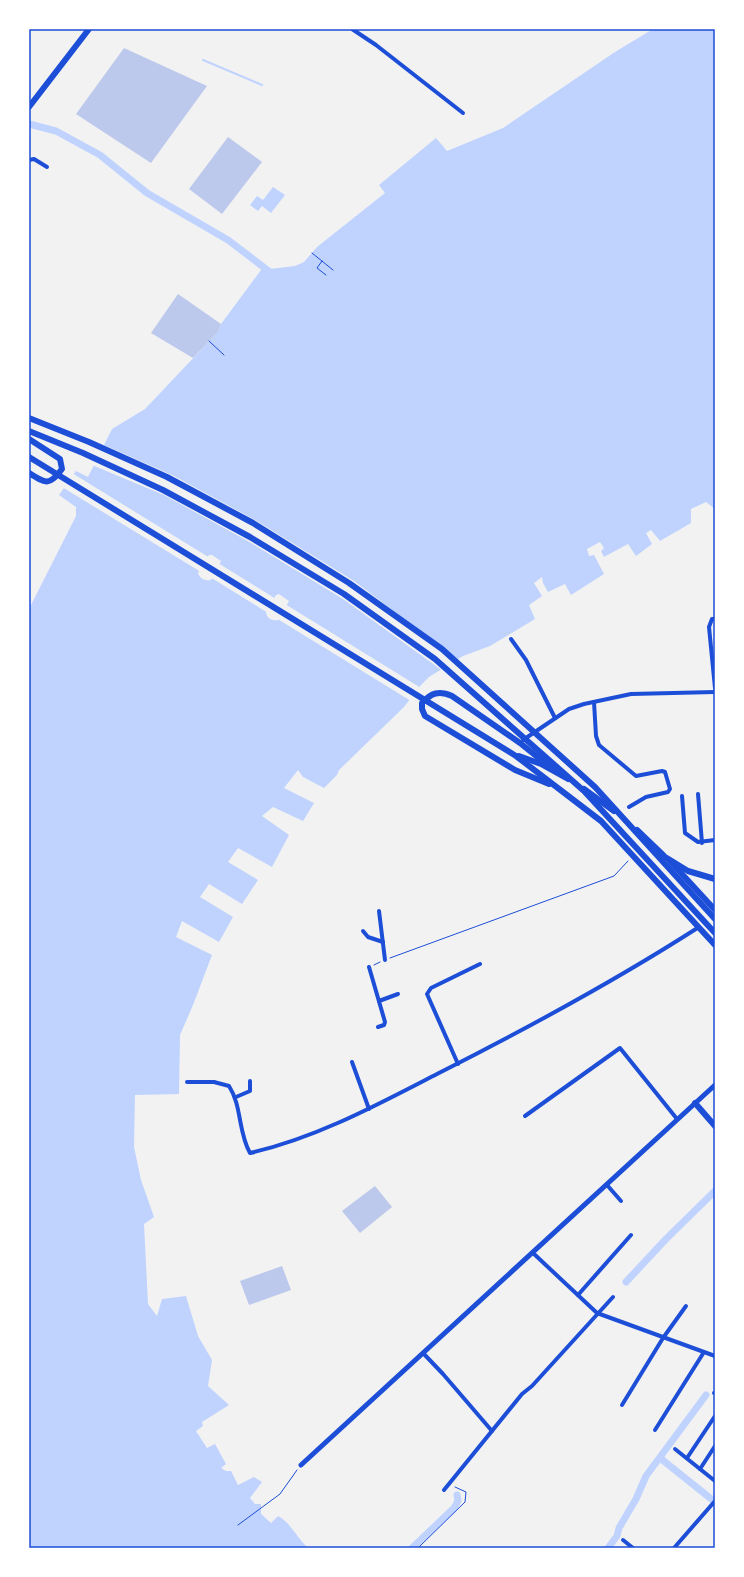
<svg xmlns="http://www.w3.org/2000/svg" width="744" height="1577" font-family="Quicksand,sans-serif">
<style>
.water{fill:#bfd3fe;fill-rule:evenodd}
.pier{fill:#f2f2f2}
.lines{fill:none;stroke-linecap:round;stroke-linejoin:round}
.stream{stroke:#bfd3fe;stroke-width:2}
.canal{stroke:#bfd3fe;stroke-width:7}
.building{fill:#bdc9ec}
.path{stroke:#1d4ed8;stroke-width:1}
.minor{stroke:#1d4ed8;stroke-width:4}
.tertiary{stroke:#1d4ed8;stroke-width:5}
.secondary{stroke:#1d4ed8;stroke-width:6}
.primary{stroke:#1d4ed8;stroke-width:6}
.neatline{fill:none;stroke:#1d4ed8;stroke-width:1.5}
</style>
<rect width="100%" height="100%" fill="#f2f2f2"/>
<g class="water">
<path d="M653 29H715V509L706 502 691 509V523L660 541 651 530 646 533 652 544 636 556 628 544 604 557 601 551 604 548 600 542 587 549 589 556 594 555 604 574 571 595 565 584 548 592 543 583 542 577 534 583 542 596 529 605 535 619 490 646 463 656 429 677 421 685 404 707 339 770 337 775 324 788 303 777 298 770 284 788 314 803 303 821 273 807 262 816 289 835 272 867 238 848 228 862 258 880 242 904 209 884 200 897 233 917 219 942 182 921 176 937 212 955 193 1005 180 1035 179 1094 135 1095 134 1147 141 1180 154 1217 144 1224 148 1304 157 1316 162 1299 186 1296 198 1336 212 1360 208 1386 229 1405 202 1422 203 1426 196 1431 207 1448 215 1444 226 1464 221 1468 226 1471H231L238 1485 254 1477 262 1482 250 1498 255 1504H261V1514L271 1523 278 1516C291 1523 297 1538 308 1548H29V609L76 516V507L59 495 76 471 88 477 112 429 145 409 218 332 221 324 261 270 295 266 304 262 317 247 385 193 379 185 436 138 447 151 503 128 615 52ZM209 555H212L221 561 211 580C205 581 200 579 198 573ZM279 594 289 601 278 620C272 621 267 619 266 612L276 595Z"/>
<path d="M273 187 285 195 271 213 262 206 258 211 250 205 257 196 263 200Z"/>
</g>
<g class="pier">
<path d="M102 444 174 476 255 520 354 581 460 661 443 671 343 599 246 540 164 495 92 465Z"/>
<path d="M72 473 210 558 201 572 62 487Z"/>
<path d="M218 563 276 599 268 613 210 577Z"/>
<path d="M285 604 421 688 411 701 276 618Z"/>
</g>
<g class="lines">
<path class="stream" d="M203 60 262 85"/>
<g class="canal">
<path d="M29 124 56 131 100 155 147 193 228 240 274 275"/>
<path d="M626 1282 666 1239 715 1191"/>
<path d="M660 1458 715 1502"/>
<path d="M412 1548 454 1508 458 1501 457 1495"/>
<path d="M608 1548 617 1536 619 1528 636 1499 646 1476 706 1395"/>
</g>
</g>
<g class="building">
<path d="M124 48 207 86 151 163 76 114Z"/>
<path d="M228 137 262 162 222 214 189 189Z"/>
<path d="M178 294 221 324 218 332 193 358 151 333Z"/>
<path d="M375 1186 392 1207 360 1233 342 1211Z"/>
<path d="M282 1266 291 1290 249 1305 240 1281Z"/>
</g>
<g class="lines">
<g class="path">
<path d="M312 253 333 270"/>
<path d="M322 261 317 268 326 275"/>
<path d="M209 341 224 355"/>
<path d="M390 958 614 876 628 861"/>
<path d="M374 965 380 962"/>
<path d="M238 1525 280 1494 297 1470"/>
<path d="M418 1548 465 1502 466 1492 455 1487"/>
</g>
<g class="minor">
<path d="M352 29 376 45 463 113"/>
<path d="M29 160 34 159 47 167"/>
<path d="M715 619H712L709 627 715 688"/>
<path d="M511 639 526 660 555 718"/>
<path d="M594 702 596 736 599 745 636 776 662 771 665 772 670 789 668 792 646 797 629 807"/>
<path d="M523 740 569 709 584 704 631 694 715 692"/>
<path d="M698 794 702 843"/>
<path d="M682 796 685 833 698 842 715 840"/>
<path d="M379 911 385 960"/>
<path d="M363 931 368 937 383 942"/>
<path d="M369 967 385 1022 384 1025 378 1027"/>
<path d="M379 1001 398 994"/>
<path d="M352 1062 369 1109"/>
<path d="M458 1064 427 994 431 988 480 964"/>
<path d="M187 1082H214L229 1086C242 1106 238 1132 250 1153 316 1138 377 1105 437 1074 526 1029 615 981 699 927"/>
<path d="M236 1097 250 1091V1081"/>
<path d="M525 1116 620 1048 677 1119"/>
<path d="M607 1185 621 1201"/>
<path d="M533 1253 597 1313 715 1356"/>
<path d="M578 1295 631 1235"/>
<path d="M423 1353 443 1374 492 1431"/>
<path d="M714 1393H715"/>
<path d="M622 1405 663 1338 686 1306"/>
<path d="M655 1430 704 1352"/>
<path d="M675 1449 715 1481"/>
<path d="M687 1458 715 1416"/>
<path d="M700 1469 715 1446"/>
<path d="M444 1490 522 1394 532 1386 613 1297"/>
<path d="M623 1540 633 1548"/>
<path d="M674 1548 715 1501"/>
</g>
<path class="tertiary" d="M301 1465 715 1085"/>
<g class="secondary">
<path d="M29 107 89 29"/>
<path d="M29 439 60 459 62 469C49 486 46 484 29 473"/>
<path d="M29 457 516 756 601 821 715 945"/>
<path d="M519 756 541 764 568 779"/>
<path d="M549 784 515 770 425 716 422 709V703C431 693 439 690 452 696L520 743 555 771"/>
<path d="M584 789 614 811"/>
<path d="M637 830 663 855"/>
<path d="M670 861 715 910"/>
</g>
<g class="primary">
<path d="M29 418 89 442 167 477 253 523 349 583 442 649 595 787 715 919"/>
<path d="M29 431 83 453 163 490 250 537 344 594 435 659 584 791 715 933"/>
<path d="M657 852 688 871 715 879"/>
<path d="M695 1103 715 1126"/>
</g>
</g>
<rect width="744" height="1577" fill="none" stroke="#ffffff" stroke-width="60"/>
<rect x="30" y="30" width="684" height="1517" class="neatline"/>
</svg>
